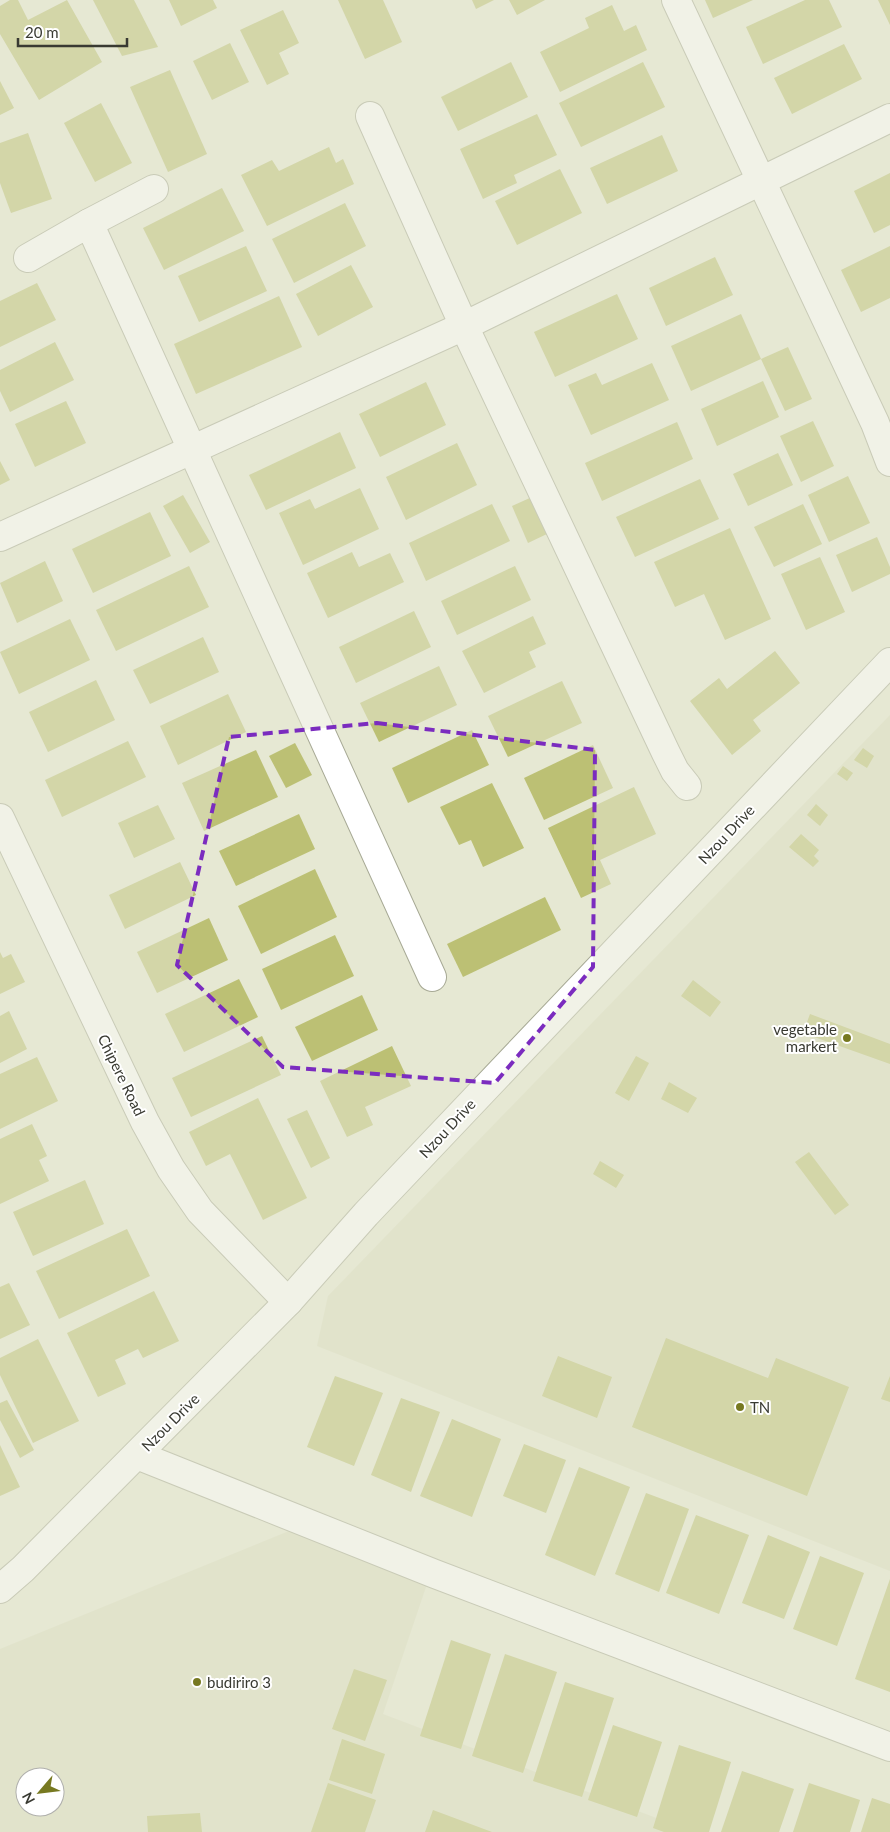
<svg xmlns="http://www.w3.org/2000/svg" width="890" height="1832" font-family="Lato,sans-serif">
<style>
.built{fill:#dcdec1;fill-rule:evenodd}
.building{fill:#bcc074}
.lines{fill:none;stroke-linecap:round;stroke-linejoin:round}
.minor-casing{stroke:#a7a995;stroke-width:30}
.minor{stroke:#fff;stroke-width:28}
.marked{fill:none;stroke:#7b2cbf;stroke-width:4;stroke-dasharray:10 6;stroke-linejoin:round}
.poi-dot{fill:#777921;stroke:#fff;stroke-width:2}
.labels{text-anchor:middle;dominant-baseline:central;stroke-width:4;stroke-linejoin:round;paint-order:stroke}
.street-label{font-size:15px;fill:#393a32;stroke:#fff}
.poi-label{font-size:15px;fill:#393a32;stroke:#fff;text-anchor:start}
</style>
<rect width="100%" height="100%" fill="#e6e8d3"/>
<g class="built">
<path d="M890 715V1571L317 1346 328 1296Z"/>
<path d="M289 1531 428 1581 383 1714 693 1832H0V1649ZM25 1777H55V1807H25Z"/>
</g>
<g class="building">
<path d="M10 0H18L28 20 67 0 102 62 39 100 0 34V6Z"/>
<path d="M93 0H134L158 47 122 56Z"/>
<path d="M169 0H213L217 8 181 26Z"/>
<path d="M338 0H383L402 42 365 59Z"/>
<path d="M472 0H494L476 9Z"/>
<path d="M509 0H545L517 15Z"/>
<path d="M705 0H753L713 18Z"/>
<path d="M805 0H829L842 27 763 64 746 27Z"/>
<path d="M878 0H890V25Z"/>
<path d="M612 5 624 31 636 25 647 50 560 92 540 52 589 28 585 18Z"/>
<path d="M283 10 299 43 279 53 289 74 267 85 240 30Z"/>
<path d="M230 43 249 82 212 100 193 61Z"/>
<path d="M844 44 862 79 792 114 774 78Z"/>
<path d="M511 62 528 97 458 131 441 97Z"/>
<path d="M643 62 665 107 581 147 559 103Z"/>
<path d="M170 70 207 154 168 172 130 87Z"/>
<path d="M0 81 14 108 0 115Z"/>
<path d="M101 103 132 163 95 182 64 123Z"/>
<path d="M537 114 557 155 514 175 517 183 483 199 460 149Z"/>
<path d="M28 133 52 199 11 213 0 183V143Z"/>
<path d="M662 135 678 171 607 204 590 168Z"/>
<path d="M329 147 336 163 343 159 354 184 267 226 241 175 272 160 279 171Z"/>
<path d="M560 169 582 213 517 245 495 201Z"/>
<path d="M890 173V225L874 233 854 191Z"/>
<path d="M222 188 244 231 164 270 143 228Z"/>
<path d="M345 203 366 246 294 283 272 239Z"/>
<path d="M246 246 267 291 199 322 178 276Z"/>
<path d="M890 246V298L861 312 841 270Z"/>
<path d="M715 257 733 295 666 326 649 288Z"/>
<path d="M351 265 373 307 318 336 296 294Z"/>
<path d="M37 283 56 320 0 347V301Z"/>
<path d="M617 294 638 339 555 377 534 332Z"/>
<path d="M279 296 302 347 196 394 174 344Z"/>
<path d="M741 314 761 359 691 391 671 346Z"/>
<path d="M55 342 74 380 10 412 0 391V370Z"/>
<path d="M788 347 812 399 785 411 761 359Z"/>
<path d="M652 363 669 400 591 435 568 385 596 373 602 385Z"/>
<path d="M763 381 779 417 717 446 701 409Z"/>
<path d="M426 382 446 425 380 457 359 414Z"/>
<path d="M66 401 86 443 35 467 15 424Z"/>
<path d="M813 421 834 466 801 482 780 436Z"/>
<path d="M677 422 693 459 602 501 585 463Z"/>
<path d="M340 432 356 468 266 510 249 475Z"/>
<path d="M457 443 477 485 406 520 386 477Z"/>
<path d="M778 453 793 485 748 506 733 474Z"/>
<path d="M0 461 10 480 0 485Z"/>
<path d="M848 476 870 523 829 542 808 495Z"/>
<path d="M700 479 719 519 635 557 616 517Z"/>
<path d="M360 488 379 529 303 565 279 513 310 499 315 509Z"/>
<path d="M183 495 210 542 190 553 163 506Z"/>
<path d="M532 497 549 533 528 543 512 506Z"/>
<path d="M492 504 510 541 426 581 409 543Z"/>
<path d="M803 504 822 544 774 567 754 527Z"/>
<path d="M150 512 171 556 93 593 72 549Z"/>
<path d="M730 528 771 619 725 640 704 594 675 607 654 562Z"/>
<path d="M877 537 890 567V574L852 592 836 555Z"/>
<path d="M352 552 359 567 390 553 404 582 328 618 307 573Z"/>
<path d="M820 557 845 612 806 630 781 574Z"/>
<path d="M45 561 63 601 17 623 0 583Z"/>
<path d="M189 566 209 607 116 651 96 610Z"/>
<path d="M515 566 531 600 457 635 441 601Z"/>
<path d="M414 611 431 647 356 683 339 647Z"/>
<path d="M533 616 546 644 529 652 536 667 484 693 462 651Z"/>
<path d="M70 619 90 660 19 694 0 652Z"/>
<path d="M203 637 219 672 150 704 133 670Z"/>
<path d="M775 651 800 683 753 720 761 731 732 755 690 701 719 678 727 689Z"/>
<path d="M439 666 457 705 379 742 360 703Z"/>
<path d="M96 680 115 720 48 752 29 712Z"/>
<path d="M562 681 582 723 508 757 488 716Z"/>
<path d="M228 694 246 732 178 765 160 726Z"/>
<path d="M472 730 489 765 408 803 392 768Z"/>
<path d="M128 741 146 777 62 817 45 780Z"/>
<path d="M295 743 312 775 286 788 269 756Z"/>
<path d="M593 745 613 788 544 820 524 778Z"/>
<path d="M863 748 874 756 867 768 854 760Z"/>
<path d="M256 750 278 797 204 831 182 783Z"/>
<path d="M843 766 853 773 847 781 837 774Z"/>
<path d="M492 783 524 848 483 867 471 840 459 845 440 807Z"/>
<path d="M634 787 656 834 600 860 611 884 581 898 548 828Z"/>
<path d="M816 804 828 815 820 826 807 815Z"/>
<path d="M158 805 175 839 134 858 118 823Z"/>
<path d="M299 814 315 849 236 886 219 851Z"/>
<path d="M801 834 819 850 814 856 819 861 813 867 789 847Z"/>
<path d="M180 862 196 895 125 929 109 895Z"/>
<path d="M315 869 337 917 261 954 238 906Z"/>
<path d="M545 897 561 930 463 977 447 944Z"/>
<path d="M209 918 228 960 157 993 137 952Z"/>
<path d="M335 935 354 976 281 1010 262 969Z"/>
<path d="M0 952 3 958 11 954 25 982 0 994Z"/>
<path d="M239 979 258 1017 184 1052 165 1014Z"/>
<path d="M693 980 721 1002 710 1017 681 996Z"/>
<path d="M362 995 378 1030 312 1061 295 1027Z"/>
<path d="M9 1011 27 1049 0 1063V1016Z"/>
<path d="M810 1014 890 1044V1064L803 1033Z"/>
<path d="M262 1036 281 1075 191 1117 172 1078Z"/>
<path d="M392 1046 411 1086 365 1107 373 1125 347 1137 320 1081Z"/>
<path d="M636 1056 649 1063 629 1101 615 1093Z"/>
<path d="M37 1057 58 1101 0 1129V1074Z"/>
<path d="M669 1082 697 1098 688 1113 661 1099Z"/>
<path d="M258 1098 307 1198 263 1220 230 1154 206 1166 189 1132Z"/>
<path d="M307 1110 330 1158 311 1168 287 1119Z"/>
<path d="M32 1124 47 1156 39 1160 49 1181 0 1204V1139Z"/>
<path d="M809 1152 849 1205 835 1215 795 1162Z"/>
<path d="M600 1161 624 1175 616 1188 593 1174Z"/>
<path d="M85 1180 104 1224 33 1256 13 1212Z"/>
<path d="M127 1229 150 1276 59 1319 36 1271Z"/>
<path d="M9 1283 30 1325 0 1339V1287Z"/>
<path d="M154 1291 179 1341 143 1358 138 1349 115 1360 126 1384 98 1397 67 1333Z"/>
<path d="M666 1338 768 1378 776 1358 849 1387 807 1496 632 1427Z"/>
<path d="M38 1339 79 1421 33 1443 0 1375V1358Z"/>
<path d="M558 1356 612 1377 597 1418 542 1396Z"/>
<path d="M335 1376 383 1393 354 1466 307 1447Z"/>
<path d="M890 1376V1402L881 1399Z"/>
<path d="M401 1398 440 1412 411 1492 371 1475Z"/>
<path d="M7 1400 34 1450 20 1458 0 1420V1403Z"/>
<path d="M452 1419 501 1439 472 1517 420 1496Z"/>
<path d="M524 1444 566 1460 546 1513 503 1496Z"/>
<path d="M0 1445 20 1487 0 1496Z"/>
<path d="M579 1467 630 1487 595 1576 545 1555Z"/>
<path d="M646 1493 689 1509 659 1592 615 1574Z"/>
<path d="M696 1515 749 1535 719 1614 666 1593Z"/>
<path d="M768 1535 810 1552 784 1619 742 1603Z"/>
<path d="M820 1556 864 1573 837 1646 793 1629Z"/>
<path d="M890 1579V1692L855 1679Z"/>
<path d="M451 1640 491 1654 461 1749 420 1736Z"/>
<path d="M505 1654 557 1672 523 1773 472 1756Z"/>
<path d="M354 1669 387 1680 365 1741 332 1729Z"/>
<path d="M565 1682 614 1698 582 1797 533 1781Z"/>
<path d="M613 1725 662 1742 637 1817 588 1800Z"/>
<path d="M342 1739 385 1754 372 1794 329 1780Z"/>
<path d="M679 1745 731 1762 709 1832H664L653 1828Z"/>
<path d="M742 1771 794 1789 779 1832H721Z"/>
<path d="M328 1783 376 1800 365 1832H311Z"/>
<path d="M809 1783 860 1800 850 1832H793Z"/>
<path d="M872 1798 890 1804V1832H861Z"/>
<path d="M433 1810 492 1832H425Z"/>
<path d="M200 1813 202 1832H148L147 1816Z"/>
</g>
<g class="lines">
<g class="minor-casing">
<g id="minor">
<path d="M676 0 875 423 890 462"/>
<path d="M370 116 464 326 666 753 675 771 687 786"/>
<path d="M89 223 154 189"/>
<path d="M28 258 89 223 432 977"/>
<path d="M0 537 464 326 890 118"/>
<path d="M0 818 145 1122 171 1169 200 1211 288 1302"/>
<path d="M137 1455 435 1574 890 1747"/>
<path d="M0 1589 23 1569 288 1302 366 1214 890 662"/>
</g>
</g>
<use href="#minor" class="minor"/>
</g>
<path d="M0 0H890V1832H0ZM377 723 595 750 593 967 495 1083 283 1067 177 965 229 737Z" fill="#e6e8d3" fill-opacity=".55" fill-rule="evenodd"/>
<path class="marked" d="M377 723 595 750 593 967 495 1083 283 1067 177 965 229 737Z"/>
<g class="poi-dot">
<circle cx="847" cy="1038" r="5"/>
<circle cx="740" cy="1407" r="5"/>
<circle cx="197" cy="1682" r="5"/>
</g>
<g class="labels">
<g class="street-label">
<text transform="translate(726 834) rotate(-47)">Nzou Drive</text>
<text transform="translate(122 1075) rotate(64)">Chipere Road</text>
<text transform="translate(447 1128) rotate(-47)">Nzou Drive</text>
<text transform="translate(170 1422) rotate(-45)">Nzou Drive</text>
</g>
<g class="poi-label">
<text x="837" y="1029" text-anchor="end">vegetable<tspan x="837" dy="17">markert</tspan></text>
<text x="750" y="1407">TN</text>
<text x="207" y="1682">budiriro 3</text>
</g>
</g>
<g transform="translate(40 1792) rotate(242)"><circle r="24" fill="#ffffff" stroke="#b0b0ad"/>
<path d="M0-4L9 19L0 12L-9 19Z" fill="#777921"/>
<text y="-8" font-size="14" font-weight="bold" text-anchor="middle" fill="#393a32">N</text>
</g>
<path d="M18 38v8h109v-8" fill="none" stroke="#393a32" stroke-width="2.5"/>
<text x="25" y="38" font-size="15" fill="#393a32" stroke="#ffffff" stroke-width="4" paint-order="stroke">20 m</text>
</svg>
